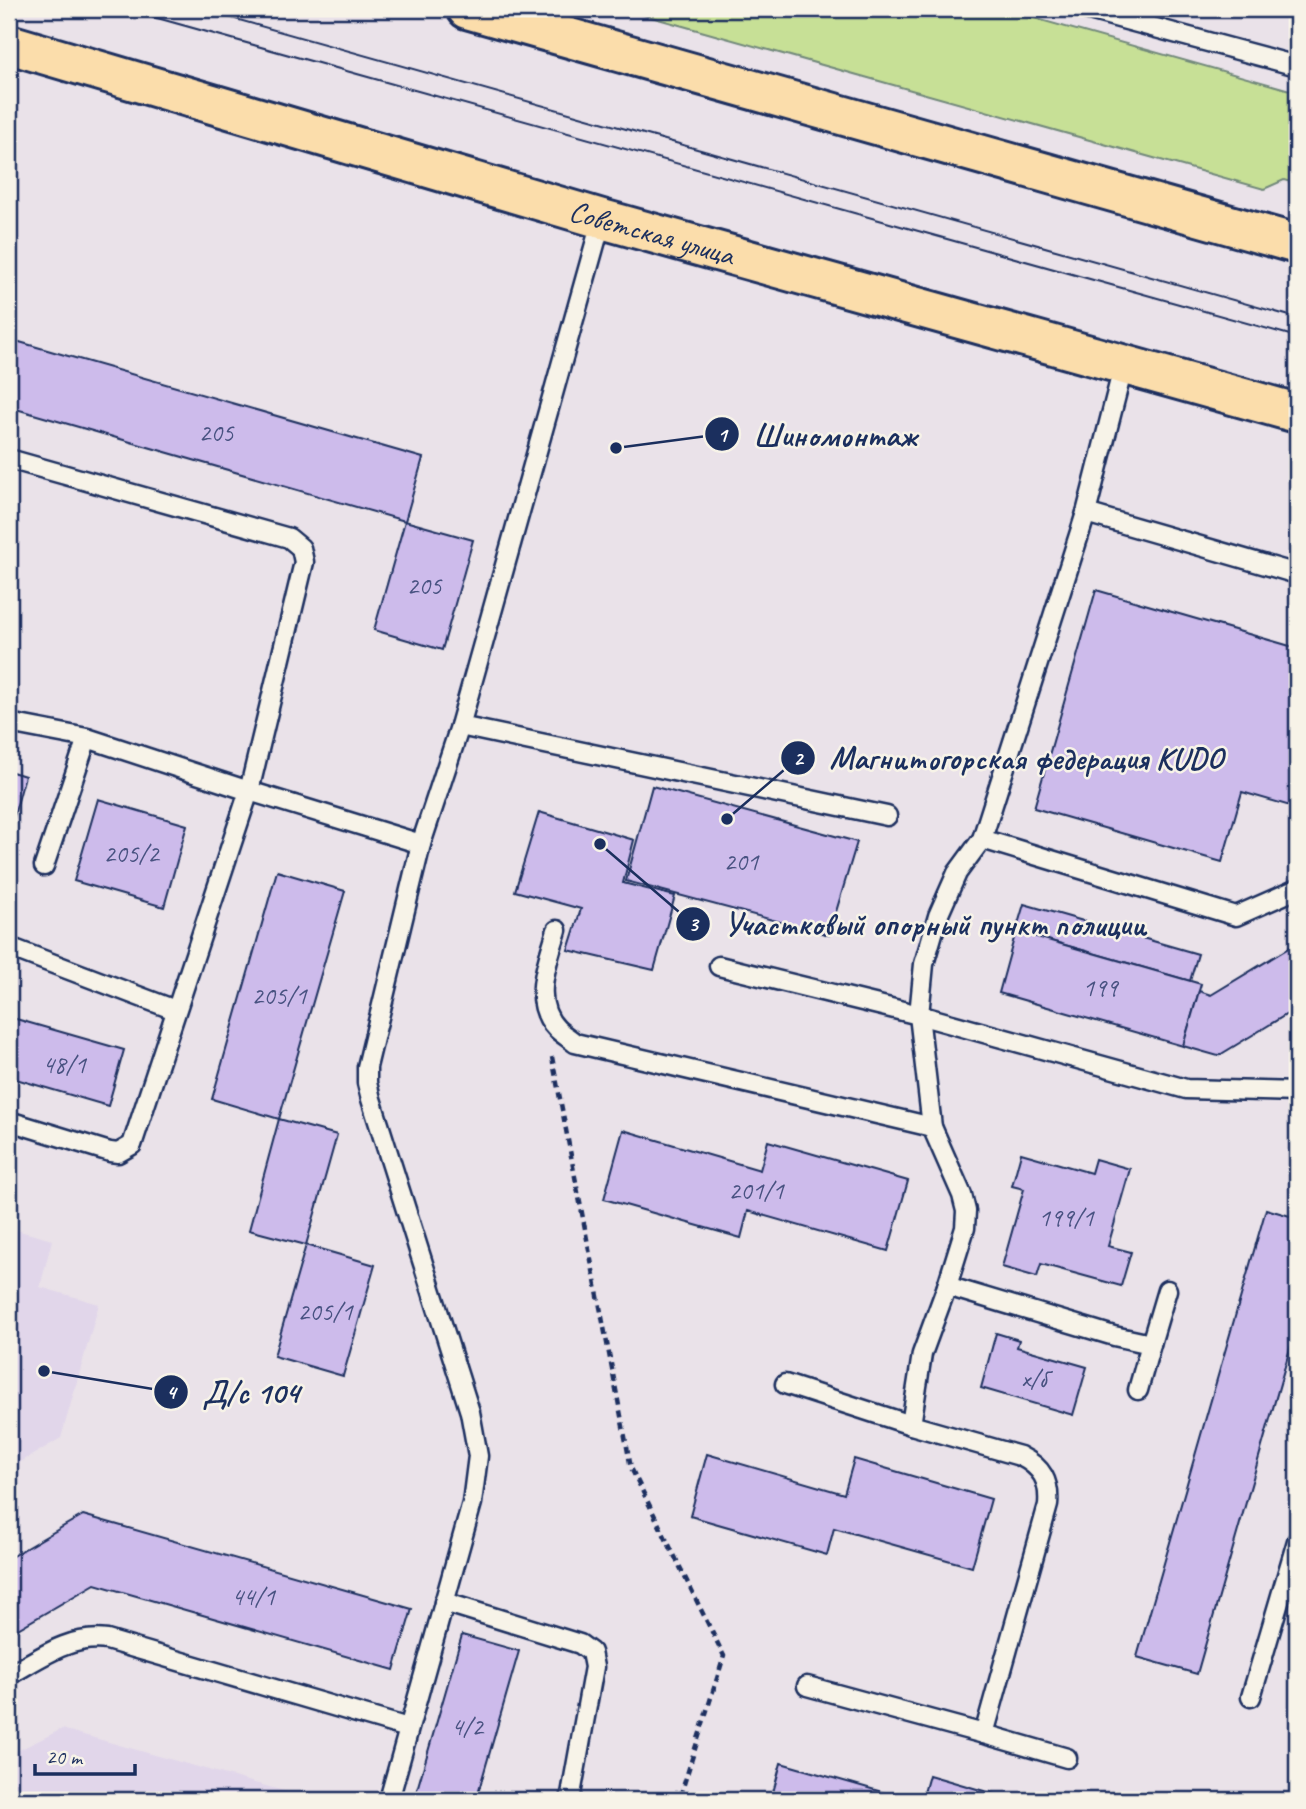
<svg xmlns="http://www.w3.org/2000/svg" width="1306" height="1809" font-family="Caveat,sans-serif">
<style>
.built{fill:#e1d6ea}
.green{fill:#c7e096;stroke:#71887a;stroke-width:2}
.building{fill:#cdbbeb;stroke:#1b2f5e;stroke-width:2}
.lines{fill:none;stroke-linecap:round;stroke-linejoin:round}
.lane-casing{stroke:#1b2f5e;stroke-width:23}
.primary-casing{stroke:#1b2f5e;stroke-width:44}
.path{stroke:#1b2f5e;stroke-width:4.5;stroke-dasharray:7 5;stroke-linecap:butt}
.lane{stroke:#f7f3e8;stroke-width:18}
.primary{stroke:#fbddab;stroke-width:38}
.tram{stroke:#1b2f5e;stroke-width:2}
.labels{text-anchor:middle;dominant-baseline:central;stroke-width:5;stroke-linejoin:round;paint-order:stroke}
.number-label{font-size:26px;fill:#485281}
.street-label{font-size:30px;fill:#1b2f5e;stroke:#f7f3e8}
.leader{fill:none;stroke:#1b2f5e;stroke-width:2.5}
.callout-dot{fill:#1b2f5e;stroke:#f7f3e8;stroke-width:2.5}
.mark-label{font-size:21px;text-anchor:middle;font-weight:bold;fill:#fff}
.callout-label{font-size:32px;text-anchor:middle;font-weight:bold;fill:#1b2f5e;stroke:#f7f3e8;stroke-width:5;stroke-linejoin:round;paint-order:stroke}
</style>
<rect width="100%" height="100%" fill="#eae2e9"/>
<filter id="ink" filterUnits="userSpaceOnUse"><feTurbulence type="fractalNoise" baseFrequency=".0143" numOctaves="2"/><feDisplacementMap in="SourceGraphic" scale="14" xChannelSelector="R" yChannelSelector="G"/><feConvolveMatrix kernelMatrix="1 2 1 2 8 2 1 2 1" color-interpolation-filters="sRGB"/></filter>
<g filter="url(#ink)">
<g class="built">
<path d="M9 1228 52 1240 40 1287 99 1304 61 1438 9 1469Z"/>
<path d="M62 1729 316 1800H9V1755Z"/>
</g>
<path class="green" d="M636 9H1002L1297 92V184L1284 180 1264 189 644 15Z"/>
<g class="building">
<path d="M9 339 423 458 405 521 9 407Z"/>
<path d="M405 521 473 540 442 650 374 630Z"/>
<path d="M1096 590 1297 648V808L1242 792 1222 862 1034 808Z"/>
<path d="M9 771 25 776 9 834Z"/>
<path d="M652 786 857 842 829 935 626 881Z"/>
<path d="M98 799 187 825 164 907 74 881Z"/>
<path d="M539 812 634 840 623 883 675 896 654 970 568 950 581 909 515 891Z"/>
<path d="M277 871 345 891 279 1119 212 1099Z"/>
<path d="M1024 904 1198 954 1190 981 1016 931Z"/>
<path d="M1016 931 1201 984 1183 1046 999 993Z"/>
<path d="M1297 943V1008L1218 1056 1183 1046 1199 991 1211 995Z"/>
<path d="M9 1017 124 1050 108 1106 9 1077Z"/>
<path d="M279 1119 337 1135 306 1245 249 1230Z"/>
<path d="M623 1130 760 1170 768 1141 908 1181 888 1251 748 1211 741 1238 604 1199Z"/>
<path d="M1021 1153 1091 1173 1095 1159 1130 1169 1108 1246 1131 1252 1121 1286 1041 1264 1037 1277 1002 1267 1024 1189 1012 1186Z"/>
<path d="M1266 1209 1297 1218V1324L1197 1674 1137 1657Z"/>
<path d="M306 1245 375 1265 343 1376 274 1356Z"/>
<path d="M996 1333 1019 1340 1017 1347 1087 1367 1073 1415 981 1388Z"/>
<path d="M707 1454 844 1494 854 1459 991 1499 972 1567 834 1528 827 1555 690 1516Z"/>
<path d="M83 1515 412 1609 394 1670 95 1584 9 1634V1558Z"/>
<path d="M462 1635 519 1651 476 1800H414Z"/>
<path d="M781 1763 910 1800H771Z"/>
<path d="M929 1775 1015 1800H922Z"/>
</g>
<g class="lines">
<g class="lane-casing">
<g id="lane">
<path d="M1085 9 1297 66"/>
<path d="M1124 364 1086 513 982 839 1236 916 1297 889"/>
<path d="M9 459 289 538 301 548 304 562 249 791 132 1145 118 1153 110 1152 9 1121"/>
<path d="M1086 513 1297 574"/>
<path d="M9 723 87 738 249 791 421 844"/>
<path d="M460 726 887 816"/>
<path d="M44 866 87 738"/>
<path d="M557 930C548 961 530 1002 557 1029 562 1034 569 1038 575 1043L932 1127"/>
<path d="M9 947 175 1010"/>
<path d="M719 966 919 1015 1186 1089 1297 1092"/>
<path d="M947 1286 1114 1336 1151 1344 1167 1290"/>
<path d="M785 1384 911 1425"/>
<path d="M1138 1390 1151 1344"/>
<path d="M444 1602 580 1644 591 1652 594 1667 570 1800"/>
<path d="M9 1675C40 1658 70 1635 107 1640L408 1728"/>
<path d="M807 1686 984 1734 1048 1505C1050 1481 1042 1467 1020 1456L911 1425 922 1354 947 1286 965 1228 966 1211 962 1195 932 1127 919 1015 924 964 938 916 957 873 982 839"/>
<path d="M1251 1697 1297 1541"/>
<path d="M984 1734 1067 1758"/>
<path d="M389 1800 472 1503 478 1456 470 1412 371 1099 367 1083V1067L421 844 460 726 602 219"/>
</g>
</g>
<g class="primary-casing">
<g id="primary">
<path d="M467 9 1297 244"/>
<path id="s1" d="M9 44 602 219 1297 413"/>
</g>
</g>
<path class="path" d="M552 1057 631 1468 724 1656 679 1800"/>
<use href="#lane" class="lane"/>
<use href="#primary" class="primary"/>
<g class="tram">
<path d="M125 9 1297 337"/>
<path d="M200 9 1297 318"/>
</g>
</g>
</g>
<g class="labels">
<g class="number-label">
<text x="216" y="432">205</text>
<text x="424" y="585">205</text>
<text x="131" y="853">205/2</text>
<text x="741" y="861">201</text>
<text x="1100" y="987">199</text>
<text x="279" y="995">205/1</text>
<text x="64" y="1064">48/1</text>
<text x="756" y="1190">201/1</text>
<text x="1066" y="1217">199/1</text>
<text x="325" y="1311">205/1</text>
<text x="1034" y="1378">х/б</text>
<text x="253" y="1596">44/1</text>
<text x="467" y="1726">4/2</text>
</g>
<g class="street-label">
<text stroke="none"><textPath href="#s1" startOffset="670">Советская улица</textPath></text>
</g>
</g>
<path class="leader" d="M616 448L722 434M727 819L798 758M600 844L693 924M44 1371L171 1392"/>
<g class="callout-dot">
<circle cx="616" cy="448" r="7"/>
<circle cx="727" cy="819" r="7"/>
<circle cx="600" cy="844" r="7"/>
<circle cx="44" cy="1371" r="7"/>
<circle cx="722" cy="434" r="18"/>
<circle cx="798" cy="758" r="18"/>
<circle cx="693" cy="924" r="18"/>
<circle cx="171" cy="1392" r="18"/>
</g>
<g class="mark-label">
<text x="722" y="442">1</text>
<text x="798" y="765">2</text>
<text x="693" y="931">3</text>
<text x="171" y="1399">4</text>
</g>
<g class="callout-label">
<text x="835" y="446">Шиномонтаж</text>
<text x="1026" y="769">Магнитогорская федерация KUDO</text>
<text x="935" y="935">Участковый опорный пункт полиции</text>
<text x="251" y="1403">Д/с 104</text>
</g>
<rect width="1306" height="1809" fill="none" stroke="#f7f3e8" stroke-width="35"/>
<rect x="18" y="18" width="1271" height="1774" fill="none" stroke="#1b2f5e" stroke-width="2.5" filter="url(#ink)"/>
<path d="M35 1764v10h100v-10" fill="none" stroke="#1b2f5e" stroke-width="3.5"/>
<text x="46" y="1764" font-size="21" fill="#1b2f5e" stroke="#f7f3e8" stroke-width="5" paint-order="stroke">20 m</text>
</svg>
